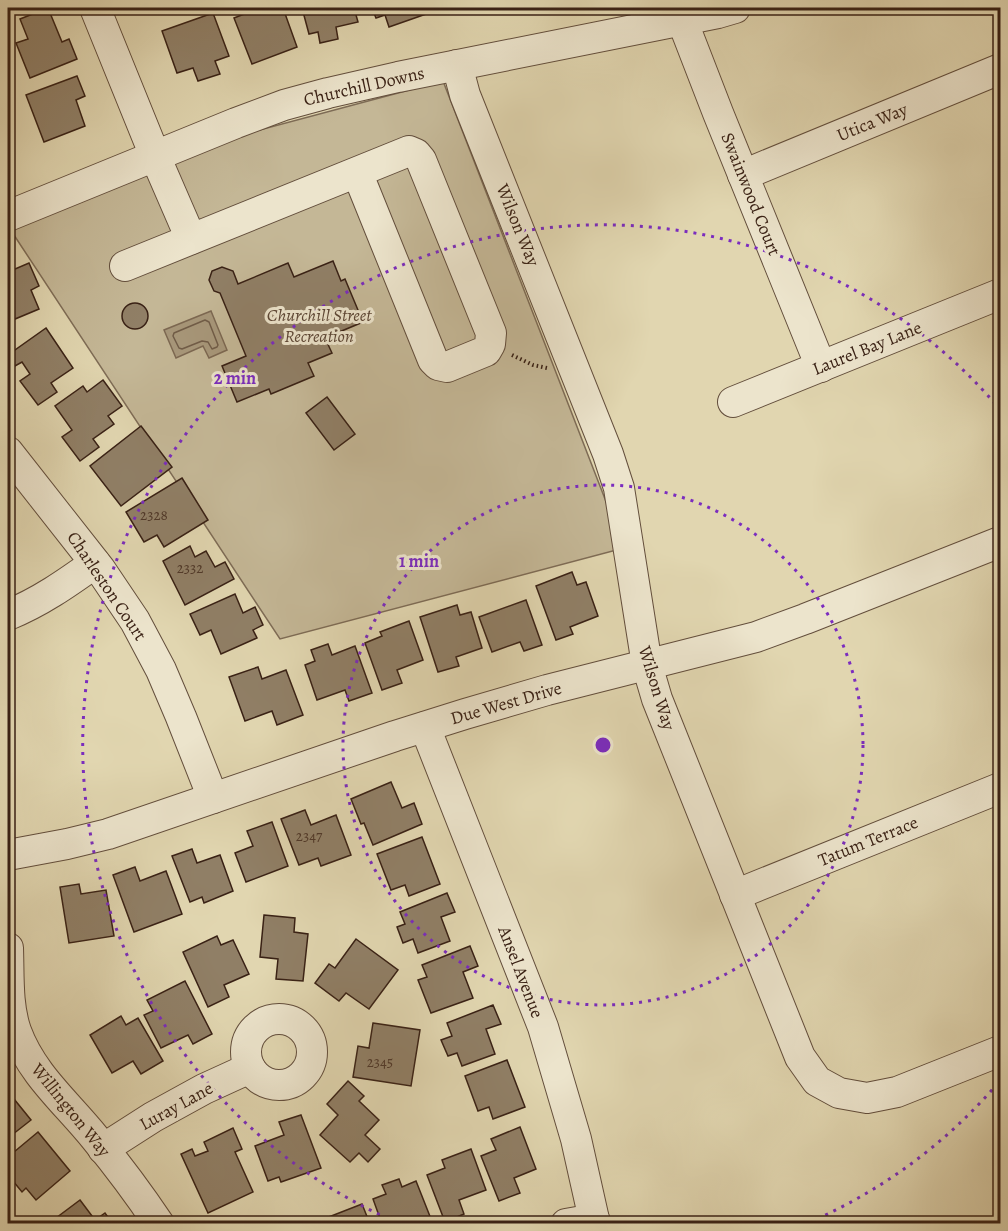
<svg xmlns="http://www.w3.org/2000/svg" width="1008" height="1231" font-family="Alegreya,serif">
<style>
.green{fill:#c4b796;stroke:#7e6c56;stroke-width:1.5}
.water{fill:#a8987b;stroke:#7c6852;stroke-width:1.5}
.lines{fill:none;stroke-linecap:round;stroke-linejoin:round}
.shore{stroke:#705c48;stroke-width:1.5}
.building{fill:#907f66;stroke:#392115;stroke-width:1.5}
.minor-casing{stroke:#634e3c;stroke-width:32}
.path{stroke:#392115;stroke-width:4;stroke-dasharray:1.5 3;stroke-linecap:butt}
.minor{stroke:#ece4cc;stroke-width:30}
.ring{fill:none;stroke:#7b2cbf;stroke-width:3;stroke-dasharray:3 6}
.labels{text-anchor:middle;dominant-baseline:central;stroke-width:6;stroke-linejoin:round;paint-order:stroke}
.number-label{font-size:15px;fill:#4f3829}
.street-label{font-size:18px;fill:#392115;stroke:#ece4cc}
.park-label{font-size:18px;font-style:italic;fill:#5c4635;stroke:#ece4cc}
.centre{fill:#7b2cbf;stroke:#ece4cc;stroke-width:3}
.ring-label{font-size:18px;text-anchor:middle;font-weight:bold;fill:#7b2cbf;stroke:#ece4cc;stroke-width:6;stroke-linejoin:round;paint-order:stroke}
</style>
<rect width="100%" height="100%" fill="#e1d6b0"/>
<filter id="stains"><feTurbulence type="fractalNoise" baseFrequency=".00333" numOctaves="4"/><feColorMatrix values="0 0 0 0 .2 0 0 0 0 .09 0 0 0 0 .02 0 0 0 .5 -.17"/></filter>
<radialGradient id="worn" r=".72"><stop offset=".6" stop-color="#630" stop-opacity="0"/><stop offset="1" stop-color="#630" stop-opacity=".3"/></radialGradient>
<path class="green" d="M443 81 624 548 280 639 10 229 241 135Z"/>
<path class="water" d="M211 311 227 350 209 358 203 346 176 358 164 330Z"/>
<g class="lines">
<path class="shore" d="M205 320 209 322 218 345 217 347 212 349 208 342 202 341 182 349 179 348 173 336 174 333Z"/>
</g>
<g class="building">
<path d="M48 8 62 42 69 39 77 59 30 78 16 43 28 39 20 19Z"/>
<path d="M260 8H283L297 47 252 64 234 18Z"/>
<path d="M302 8H354L358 22 336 27 338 39 320 43 318 32 309 34Z"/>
<path d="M372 8H427L429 13 389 27 385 15 376 18Z"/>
<path d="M213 13 229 56 215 61 220 74 198 81 193 68 177 73 162 31Z"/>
<path d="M77 76 85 96 76 100 85 126 44 142 26 95Z"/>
<path d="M333 261 341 281 345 279 363 322 325 338 332 353 308 363 314 376 271 394 269 389 237 402 222 366 246 356 220 293 214 291 209 280 212 271 222 267 233 271 238 284 288 263 294 277Z"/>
<path d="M29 263 39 286 31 290 39 309 8 322 13 332 8 334V272Z"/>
<circle cx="135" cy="316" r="13"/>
<path d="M46 328 73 368 51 383 57 392 38 405 20 381 30 374 22 362 15 366 8 355Z"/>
<path d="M103 380 122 406 108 416 114 424 93 439 99 447 80 461 62 437 72 430 55 406 83 386 87 392Z"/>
<path d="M327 397 355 434 334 450 306 413Z"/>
<path d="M141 426 172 467 121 506 90 466Z"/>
<path d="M182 478 208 520 164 547 157 535 144 542 126 512Z"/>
<path d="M190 546 195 557 206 551 215 567 225 562 234 579 185 605 163 561Z"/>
<path d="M572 572 577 585 586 582 598 616 570 627 573 634 556 640 536 586Z"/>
<path d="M235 594 243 613 255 607 263 625 253 630 257 638 221 654 211 630 200 635 190 614Z"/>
<path d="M526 600 542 645 524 651 520 642 492 652 479 617Z"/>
<path d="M457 605 460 615 471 612 482 648 456 657 459 666 438 672 420 617Z"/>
<path d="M409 621 423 660 397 670 402 683 382 690 365 643 382 636 380 632Z"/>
<path d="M328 644 332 655 355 646 372 693 349 701 345 690 317 700 305 665 315 661 311 650Z"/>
<path d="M258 667 262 679 286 670 303 715 277 725 272 711 245 721 229 677Z"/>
<path d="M391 782 402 808 414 803 422 824 373 845 364 823 361 824 351 799Z"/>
<path d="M305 810 311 825 336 815 351 855 321 866 318 858 299 865 281 819Z"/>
<path d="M272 822 288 866 246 882 235 853 253 846 247 831Z"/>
<path d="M422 837 440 884 409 896 405 885 391 890 377 854Z"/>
<path d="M192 849 197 863 220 855 233 891 204 903 202 897 190 902 172 856Z"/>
<path d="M135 867 140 881 166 871 182 914 134 932 113 875Z"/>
<path d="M79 884 81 894 106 890 114 936 69 943 60 887Z"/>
<path d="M447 893 455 912 441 917 450 941 418 953 413 939 403 943 397 927 405 924 400 912Z"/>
<path d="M264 915 295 918 294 932 308 934 303 981 276 979 278 959 260 957Z"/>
<path d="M217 936 221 945 233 940 249 974 224 985 229 997 208 1007 183 952Z"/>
<path d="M356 939 398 970 369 1009 346 993 339 1001 315 983 329 964 335 968Z"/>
<path d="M470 946 478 966 463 972 473 998 431 1013 418 980 427 977 422 965Z"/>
<path d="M185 981 212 1034 193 1044 188 1035 161 1048 144 1015 153 1011 147 1000Z"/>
<path d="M493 1005 501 1024 486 1029 495 1054 462 1066 457 1053 448 1056 441 1040 452 1036 447 1023Z"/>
<path d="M121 1016 126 1025 138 1018 163 1061 141 1074 133 1061 112 1073 90 1035Z"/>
<path d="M373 1023 420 1030 411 1086 353 1077 358 1046 369 1048Z"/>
<path d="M507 1060 525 1107 493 1119 489 1107 478 1111 465 1076Z"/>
<path d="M348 1081 364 1096 359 1101 379 1120 365 1135 380 1149 368 1162 359 1153 350 1162 320 1135 338 1115 327 1104Z"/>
<path d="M10 1094 31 1120 8 1138V1096Z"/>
<path d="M301 1115 321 1168 281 1182 279 1177 268 1181 255 1146 284 1135 279 1122Z"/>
<path d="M520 1127 536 1169 514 1178 520 1193 499 1201 481 1156 496 1150 491 1139Z"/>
<path d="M233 1128 242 1149 235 1152 253 1192 208 1213 181 1154 192 1149 195 1156 208 1151 204 1142Z"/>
<path d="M38 1132 70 1171 36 1200 26 1188 22 1192 8 1175V1157Z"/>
<path d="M471 1149 486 1190 459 1200 464 1214 445 1222 427 1175 445 1168 442 1160Z"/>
<path d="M399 1179 402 1187 416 1181 433 1224H411L409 1220 401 1224H382L373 1199 386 1194 382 1185Z"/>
<path d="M80 1200 95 1220 105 1213 113 1224H48Z"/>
<path d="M362 1204 370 1224H322L321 1220Z"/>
</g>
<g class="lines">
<g class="minor-casing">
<g id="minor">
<path d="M95 8 155 156 191 239"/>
<path d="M682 20 718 113 821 367"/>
<path d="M457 65 465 95 608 454 619 488 647 665 657 699 800 1057 817 1081 839 1093 867 1098 897 1092 1000 1051"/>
<path d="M743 175 1000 69"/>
<path d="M8 216 236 123 284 105 328 93 398 77 718 13 735 8"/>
<path d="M125 266 409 151 416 154 421 160 491 333 490 344 486 351 447 367 438 365 433 360 357 172"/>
<path d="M733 402 1000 294"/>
<path d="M8 452 100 569 135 621 161 670 181 717 213 798"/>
<path d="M8 615C40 602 67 583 95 563"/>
<path d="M425 727 543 1027 576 1139 595 1224"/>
<path d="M8 855 67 844 108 834 395 736 465 714 547 690 756 637 805 619 1000 542"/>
<path d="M735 895 1000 788"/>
<path d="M8 948C9 975 7 1005 16 1031 32 1075 67 1103 95 1138 118 1166 139 1194 159 1224"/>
<circle cx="279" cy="1052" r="33"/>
<path d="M103 1149 153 1117 204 1089 250 1068"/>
<path d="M566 1224 594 1219"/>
</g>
</g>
<path class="path" d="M512 355 533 365 547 368"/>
<use href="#minor" class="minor"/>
</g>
<g class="ring">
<circle cx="603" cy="745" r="260"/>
<path d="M998 1083A520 520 0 0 1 810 1222M396 1222A520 520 0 1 1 998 407"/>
</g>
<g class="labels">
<g class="number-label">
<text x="154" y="515">2328</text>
<text x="190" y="568">2332</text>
<text x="309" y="836">2347</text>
<text x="380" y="1062">2345</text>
</g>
<g class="street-label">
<text transform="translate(364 86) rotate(-13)">Churchill Downs</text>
<text transform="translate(872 122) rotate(-22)">Utica Way</text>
<text transform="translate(751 194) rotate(68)">Swainwood Court</text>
<text transform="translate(518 225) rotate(68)">Wilson Way</text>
<text transform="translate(867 348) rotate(-22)">Laurel Bay Lane</text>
<text transform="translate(107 586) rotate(56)">Charleston Court</text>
<text transform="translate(657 688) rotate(73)">Wilson Way</text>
<text transform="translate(506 703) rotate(-16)">Due West Drive</text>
<text transform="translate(868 841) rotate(-22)">Tatum Terrace</text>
<text transform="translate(521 972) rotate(69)">Ansel Avenue</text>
<text transform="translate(176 1106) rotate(-29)">Luray Lane</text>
<text transform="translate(71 1110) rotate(51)">Willington Way</text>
</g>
<g class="park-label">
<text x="319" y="315">Churchill Street<tspan x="319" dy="21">Recreation</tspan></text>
</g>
</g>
<circle cx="603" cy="745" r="9" class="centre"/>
<g class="ring-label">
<text x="235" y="384">2 min</text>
<text x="419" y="567">1 min</text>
</g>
<rect width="1008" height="1231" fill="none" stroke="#e1d6b0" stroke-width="30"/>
<rect x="9" y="9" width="990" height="1213" fill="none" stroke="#392115" stroke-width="3"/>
<rect x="15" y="15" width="978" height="1201" fill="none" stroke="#392115" stroke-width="1.5"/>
<rect width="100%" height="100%" filter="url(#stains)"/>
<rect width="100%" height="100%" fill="url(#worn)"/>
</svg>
